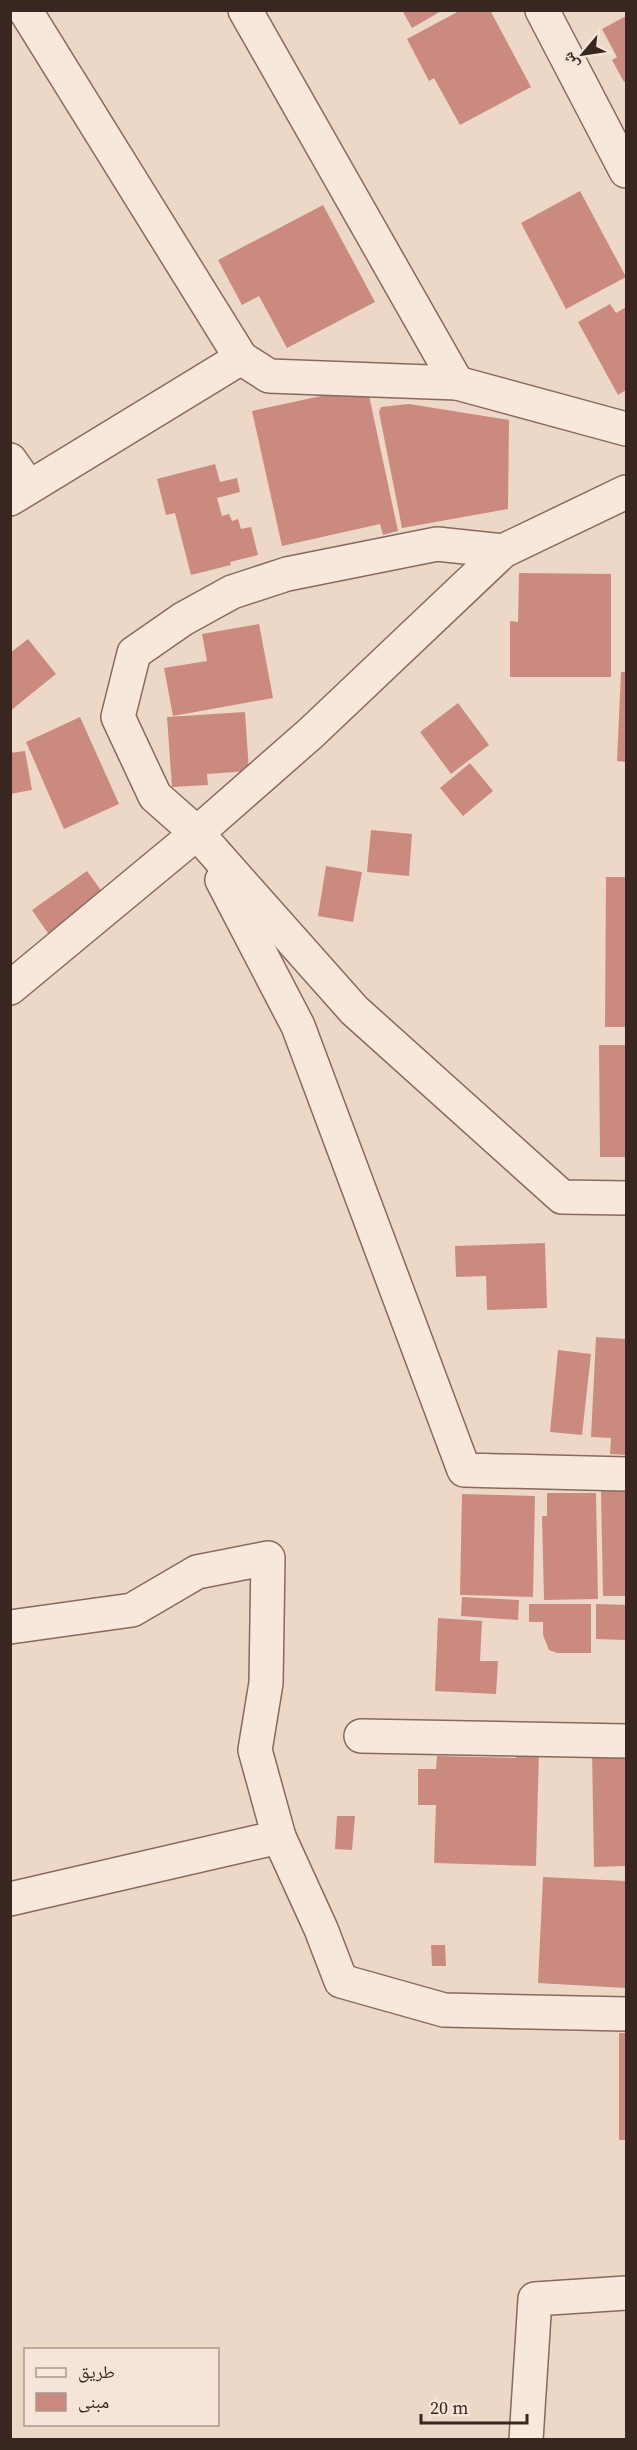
<svg xmlns="http://www.w3.org/2000/svg" width="637" height="2450" font-family="'Source Serif 4','Noto Naskh Arabic',serif">
<style>
.building{fill:#ca8a7f}
.lines{fill:none;stroke-linecap:round;stroke-linejoin:round}
.street-casing{stroke:#88695d;stroke-width:36}
.street{stroke:#f8e7db;stroke-width:33}
</style>
<rect width="100%" height="100%" fill="#edd8c7"/>
<g class="building">
<path d="M402 10H443L412 28Z"/>
<path d="M461 10H490L531 87 460 125 434 78 429 81 407 39Z"/>
<path d="M626 16V81L624 82 612 60 617 57 602 29Z"/>
<path d="M580 191 626 277 566 309 521 223Z"/>
<path d="M323 205 375 302 287 348 259 296 242 305 218 260Z"/>
<path d="M610 304 616 313 626 307V390L618 395 578 322Z"/>
<path d="M367 386 398 531 383 535 380 524 282 546 252 411Z"/>
<path d="M409 404 509 420 508 509 402 528 379 412 381 407Z"/>
<path d="M215 464 220 482 237 478 240 492 217 498 222 516 229 514 232 521 238 519 241 529 251 527 258 555 230 562 231 565 191 575 175 513 166 515 157 479Z"/>
<path d="M519 573 611 574V677H510V621L518 622Z"/>
<path d="M259 624 273 698 173 716 164 668 207 661 202 634Z"/>
<path d="M28 639 56 674 10 711V653Z"/>
<path d="M621 672H626V762L617 761Z"/>
<path d="M458 703 489 745 451 774 420 732Z"/>
<path d="M245 712 249 771 207 774 208 785 172 787 167 717Z"/>
<path d="M80 717 119 804 64 829 26 742Z"/>
<path d="M25 751 32 790 10 794V753Z"/>
<path d="M470 763 493 791 463 816 440 788Z"/>
<path d="M371 830 412 834 409 876 367 872Z"/>
<path d="M326 866 362 872 353 922 318 916Z"/>
<path d="M87 871 108 900 52 939 32 910Z"/>
<path d="M606 877H626V1027H605Z"/>
<path d="M599 1045H626V1157H600Z"/>
<path d="M545 1243 547 1308 487 1310 486 1276 456 1277 455 1246Z"/>
<path d="M596 1337 626 1339V1455L610 1454 611 1438 591 1437Z"/>
<path d="M558 1350 591 1354 582 1435 550 1432Z"/>
<path d="M626 1490V1596H603L601 1491Z"/>
<path d="M547 1493H596L598 1599 544 1600 542 1516H547Z"/>
<path d="M462 1494 535 1496 533 1597 460 1595Z"/>
<path d="M462 1597 519 1600 518 1620 461 1616Z"/>
<path d="M529 1604H591V1653H557L549 1650 543 1635V1622H529Z"/>
<path d="M596 1604 626 1605V1640L596 1639Z"/>
<path d="M438 1618 482 1621 480 1661H498L496 1694 435 1691Z"/>
<path d="M516 1748H539L536 1866 434 1863 436 1805H418V1769H436L437 1756 516 1758Z"/>
<path d="M592 1751H626V1866L594 1867Z"/>
<path d="M337 1816H355L352 1850 335 1849Z"/>
<path d="M543 1877 626 1881V1988L538 1983Z"/>
<path d="M431 1945H445L446 1966H432Z"/>
<rect x="619" y="2033" width="7" height="107"/>
</g>
<g class="lines">
<g class="street-casing">
<g id="street">
<path d="M25 10 241 358 269 376 457 383 626 429"/>
<path d="M245 10 457 383"/>
<path d="M542 10 626 171"/>
<path d="M10 460 29 487"/>
<path d="M626 492 503 551 437 544 287 574 232 592 183 619 134 653 118 717 155 796 197 833 354 1010 562 1197 626 1198"/>
<path d="M10 499 241 358"/>
<path d="M222 880 298 1026 464 1470 626 1474"/>
<path d="M10 988 197 833 311 733 503 551"/>
<path d="M10 1627 132 1610 197 1572 268 1558 266 1683 255 1750 279 1837 10 1899"/>
<path d="M361 1736 626 1741"/>
<path d="M279 1837 321 1929 341 1981 444 2010 626 2014"/>
<path d="M526 2440 535 2299 626 2293"/>
</g>
</g>
<use href="#street" class="street"/>
</g>
<rect width="637" height="2450" fill="none" stroke="#392620" stroke-width="24"/>
<rect x="24" y="2348" width="195" height="78" fill="#f5e4d7" stroke="#aa988e" stroke-width="1.5"/>
<rect x="36" y="2368" width="30" height="9" fill="#f8e7db" stroke="#aa988e" stroke-width="1.5"/>
<text x="78" y="2378" font-size="18" fill="#392620">طريق</text>
<rect x="36" y="2393" width="30" height="18" fill="#ca8a7f" stroke="#aa988e" stroke-width="1.5"/>
<text x="78" y="2408" font-size="18" fill="#392620">مبنى</text>
<g transform="translate(583 54) rotate(241)" stroke="#f5e4d7" stroke-width="4.5" paint-order="stroke">
<path d="M0-4.5L10 22L0 15L-10 22Z" fill="#392620"/>
<text y="-9" font-size="16" font-weight="bold" text-anchor="middle" fill="#392620">ش</text>
</g>
<path d="M421 2414v9h106v-9" fill="none" stroke="#392620" stroke-width="3"/>
<text x="430" y="2414" font-size="18" fill="#392620" stroke="#f5e4d7" stroke-width="4.5" paint-order="stroke">20 m</text>
</svg>
